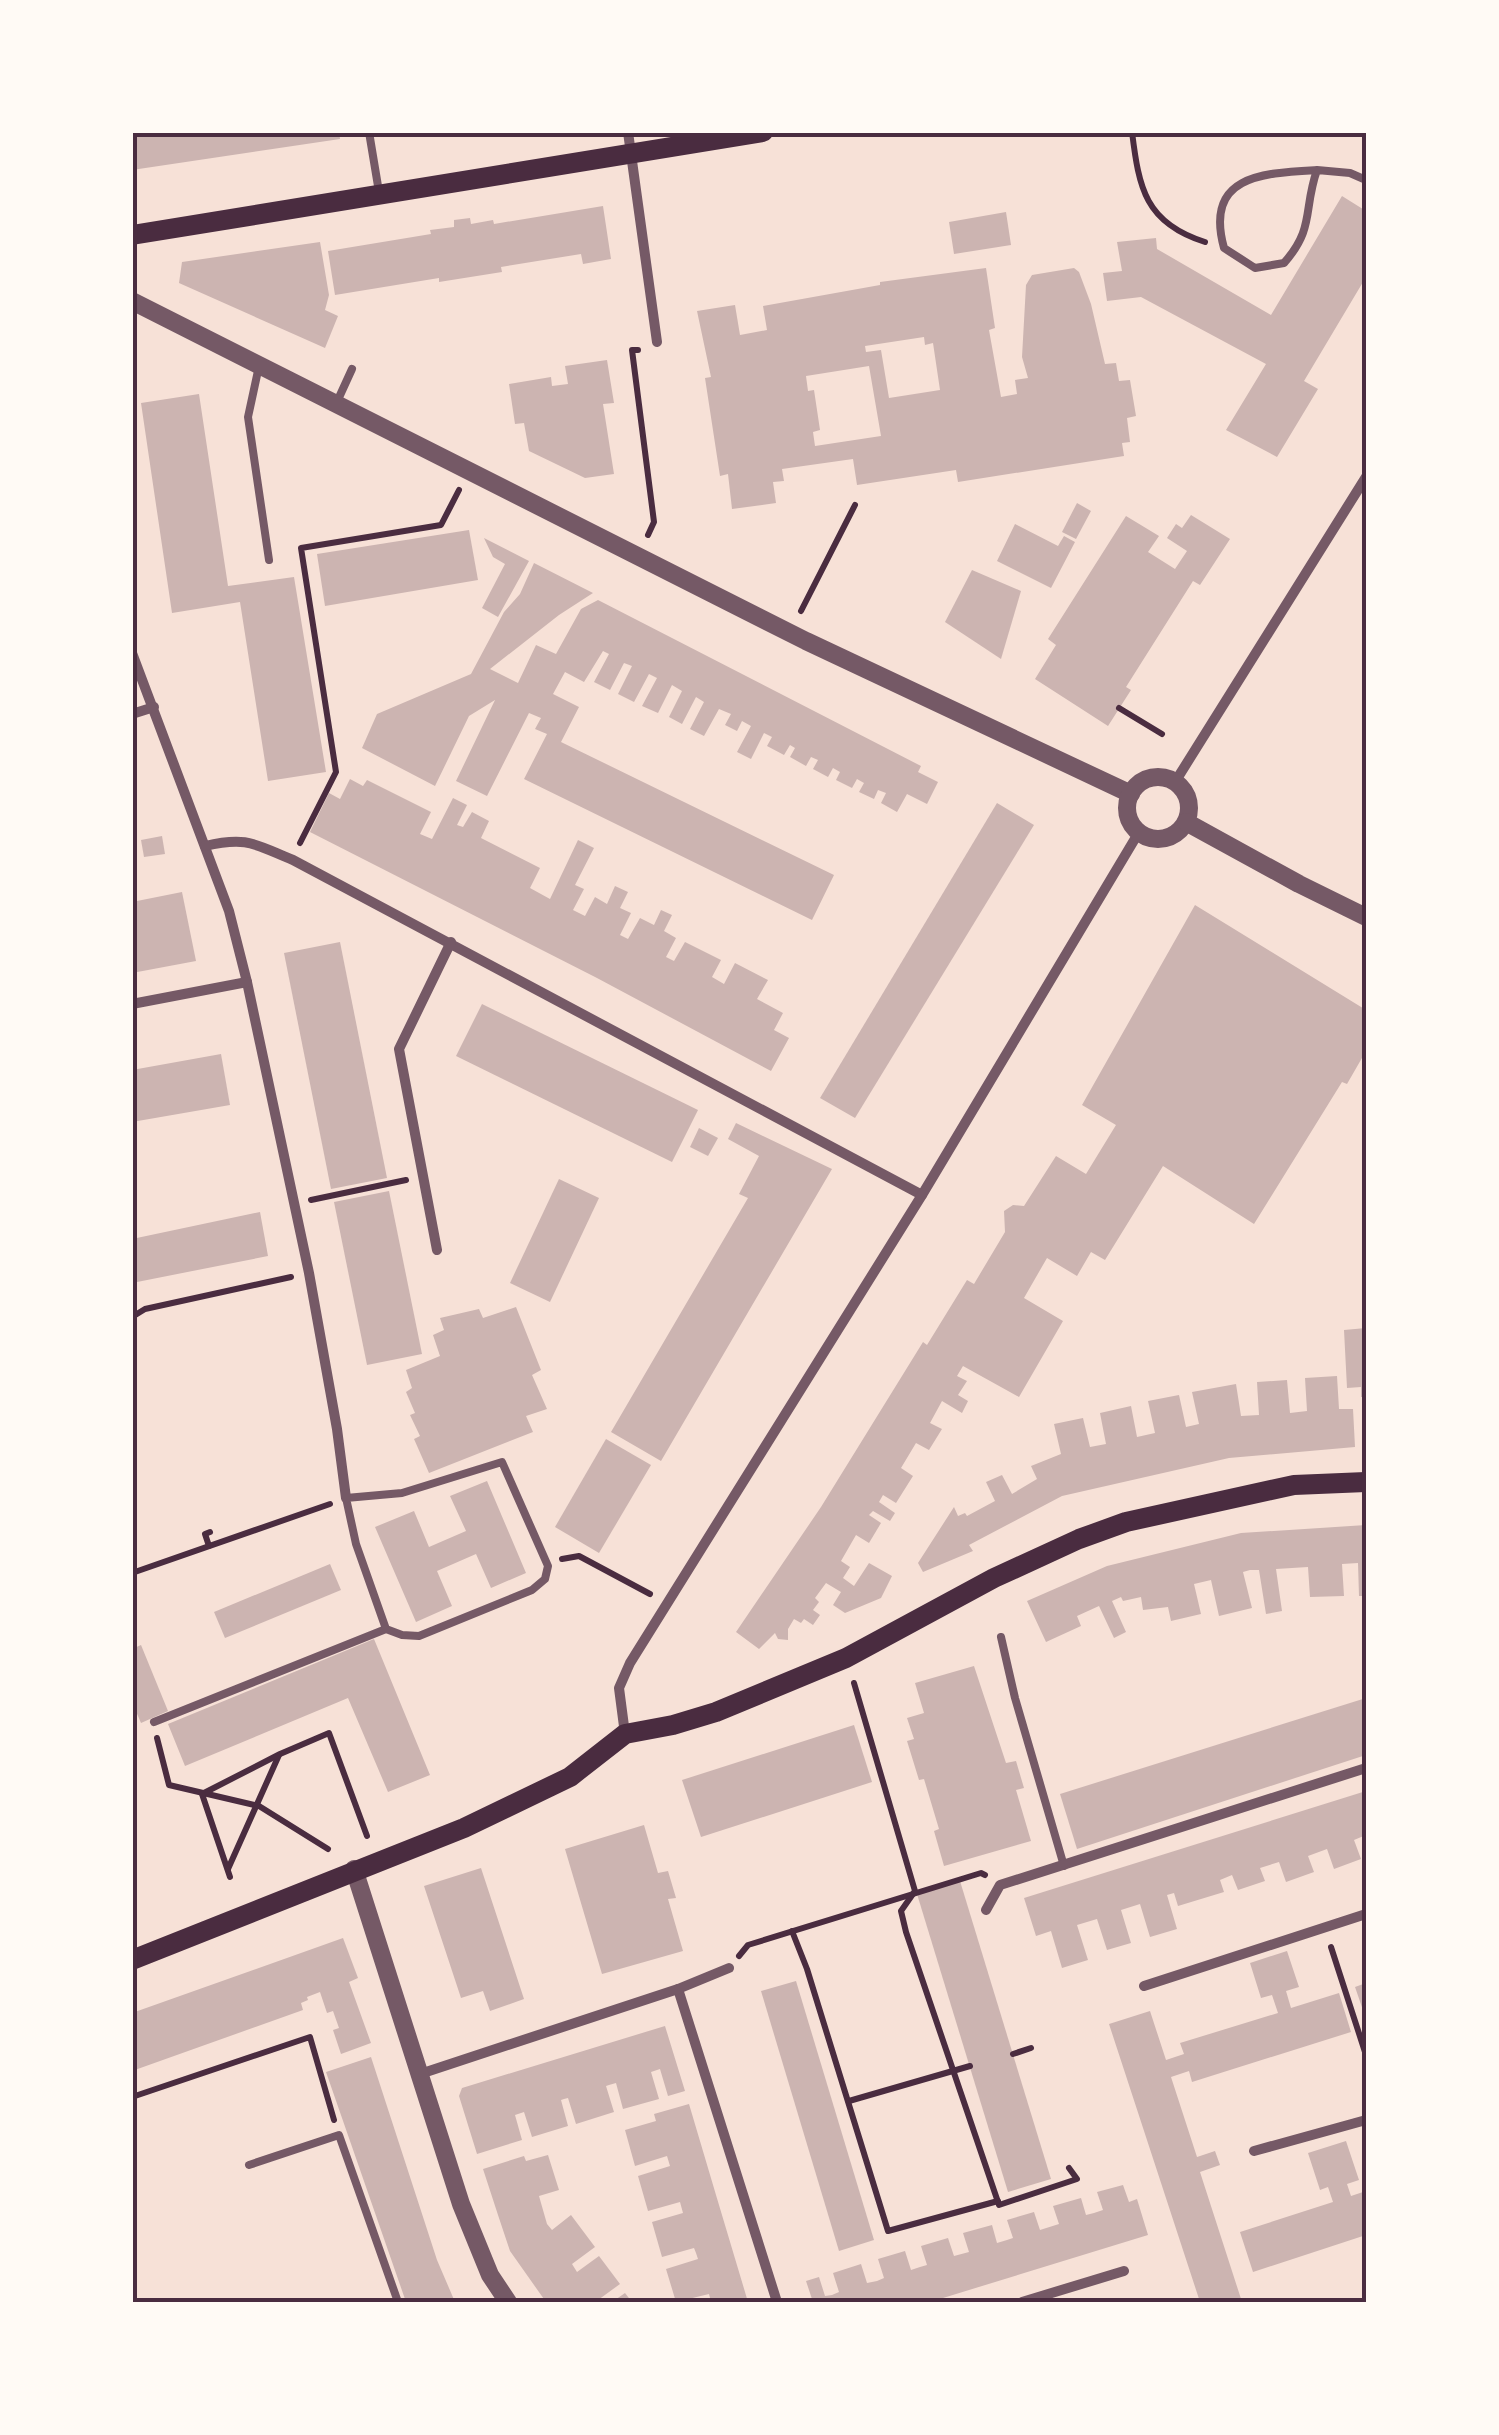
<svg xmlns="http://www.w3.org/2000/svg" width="1499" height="2435" font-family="'IBM Plex Sans',sans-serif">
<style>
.building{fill:#ccb4b1;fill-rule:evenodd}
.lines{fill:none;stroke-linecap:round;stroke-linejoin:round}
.path{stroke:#4a2c40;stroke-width:6}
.service{stroke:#755966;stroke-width:8}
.minor{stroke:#755966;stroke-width:10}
.tertiary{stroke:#755966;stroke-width:18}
.secondary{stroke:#4a2c40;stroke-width:20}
.neatline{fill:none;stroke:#4a2c40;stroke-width:4}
</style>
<rect width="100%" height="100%" fill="#f7e1d7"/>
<g class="building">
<path d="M132 132H339L340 139 132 170Z"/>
<path d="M1342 196 1366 211V277L1304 381 1318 389 1277 457 1226 430 1266 364 1141 297 1107 301 1103 273 1122 271 1117 242 1156 238 1157 249 1271 315Z"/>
<path d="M603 206 611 259 583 264 581 254 501 267 502 272 439 282V278L335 295 328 251 431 234 430 230 454 227V220L470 218 471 224 493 220 494 224Z"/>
<path d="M1006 212 1011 245 954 254 949 222Z"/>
<path d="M320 242 329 295 325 310 338 316 325 348 179 283 182 262Z"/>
<path d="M986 268 995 328 989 330 1001 397 1017 394 1015 380 1028 378 1022 357 1026 285 1032 275 1074 268 1079 272 1091 304 1105 364 1116 363 1119 381 1130 380 1136 416 1127 418 1130 442 1122 443 1124 456 958 482 956 470 857 485 853 459 782 469 784 481 773 482 776 503 732 509 728 474 720 476 705 378 711 377 697 311 735 305 740 335 767 330 763 306 880 285V282ZM924 337 925 345 933 343 940 390 889 398 881 350 866 352 865 346ZM869 366 881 436 815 446 813 432 820 430 814 390 808 391 806 376Z"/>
<path d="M607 360 614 403 603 404 614 474 585 478 529 451 524 423 515 424 509 384 551 377 552 386 568 384 565 366Z"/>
<path d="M199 394 228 586 294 577 326 772 268 781 240 602 172 613 141 403Z"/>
<path d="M1077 503 1091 511 1076 539 1062 532Z"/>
<path d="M1191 515 1230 539 1200 585 1193 581 1126 687 1131 690 1108 726 1035 679 1056 645 1048 639 1126 516 1159 536 1148 552 1175 569 1187 551 1167 538 1176 524 1182 528Z"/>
<path d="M1015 524 1058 546 1064 536 1075 542 1051 588 997 561Z"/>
<path d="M469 530 478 580 325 606 317 554Z"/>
<path d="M484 538 529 561 498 617 482 608 505 564 493 557Z"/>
<path d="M534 563 593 593 559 615 490 669 518 683 536 645 556 654 581 609 598 600 921 766 918 772 938 782 927 804 907 794 897 812 881 803 886 793 878 790 874 799 859 792 864 783 857 779 852 788 836 780 840 772 833 768 828 777 813 769 818 760 811 757 806 766 790 757 795 748 790 745 784 755 767 746 772 737 764 733 751 759 737 752 751 726 742 721 737 731 725 725 731 714 719 709 704 736 690 729 704 702 696 697 682 724 669 717 682 691 672 685 658 713 642 706 657 678 649 674 634 702 618 694 632 666 624 663 610 690 594 682 609 654 603 651 584 682 565 672 553 694 579 707 561 742 834 875 812 920 524 779 547 734 535 729 541 718 529 713 487 796 456 781 495 700 469 716 435 786 362 748 377 714 471 674 504 612 520 594Z"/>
<path d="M972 570 1021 591 1001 659 945 622Z"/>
<path d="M350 779 363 786 367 780 431 812 420 834 432 839 453 798 467 805 457 825 463 827 472 812 489 821 481 838 540 868 530 888 550 899 578 840 594 848 575 885 584 889 573 910 585 916 595 897 607 904 615 886 628 892 620 908 631 913 620 935 628 939 640 918 654 925 661 910 672 915 664 931 676 938 666 957 674 961 685 942 721 960 712 977 724 984 735 963 768 980 757 999 783 1013 774 1030 789 1038 771 1071 597 978 310 832 329 793 340 799Z"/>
<path d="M997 803 1034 825 855 1118 820 1098Z"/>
<path d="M162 836 165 854 144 857 141 840Z"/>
<path d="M182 892 196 961 132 973V902Z"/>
<path d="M1195 905 1366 1010V1051L1347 1084 1342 1082 1254 1224 1163 1166 1105 1260 1091 1252 1077 1276 1047 1258 1024 1298 1063 1321 1019 1397 963 1366 957 1376 967 1381 958 1395 968 1401 962 1413 942 1401 930 1423 942 1429 929 1450 916 1443 901 1468 913 1476 896 1503 883 1495 879 1502 895 1513 890 1521 873 1511 869 1515 881 1523 869 1543 856 1535 841 1561 850 1567 843 1578 854 1586 869 1563 892 1576 881 1598 845 1613 833 1605 841 1592 826 1583 815 1598 819 1602 813 1610 820 1615 813 1625 804 1619 801 1623 794 1619 788 1629V1640L778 1639 775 1633 759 1649 736 1632 821 1507 923 1342 927 1345 967 1280 974 1284 1005 1232 1004 1211 1013 1205 1024 1206 1056 1156 1086 1174 1116 1125 1082 1105Z"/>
<path d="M340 942 387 1178 331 1189 284 953Z"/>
<path d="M482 1004 698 1110 672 1162 456 1056Z"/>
<path d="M221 1054 230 1105 132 1122V1070Z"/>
<path d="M736 1123 832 1169 661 1461 611 1432 748 1198 739 1194 759 1156 728 1139Z"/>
<path d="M699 1128 718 1138 708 1156 690 1147Z"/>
<path d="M559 1179 599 1198 550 1302 510 1283Z"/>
<path d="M389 1191 422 1354 367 1365 334 1202Z"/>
<path d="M260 1212 268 1256 132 1283V1239Z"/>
<path d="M516 1307 541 1370 532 1375 547 1409 526 1416 533 1432 429 1473 414 1439 420 1436 410 1415 415 1413 406 1392 412 1388 406 1370 440 1356 433 1335 444 1330 440 1318 479 1309 483 1318Z"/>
<path d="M1366 1328V1397H1361V1387L1347 1388 1344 1330Z"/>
<path d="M1337 1376 1339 1409H1353L1355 1447 1229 1458 1062 1496 969 1545 973 1551 923 1572 918 1563 954 1507 958 1516 965 1513 967 1516 995 1501 986 1482 1002 1475 1012 1494 1037 1479 1031 1466 1061 1454 1054 1424 1083 1418 1090 1447 1106 1444 1100 1413 1131 1406 1137 1437 1155 1433 1148 1401 1179 1395 1186 1427 1199 1424 1192 1392 1236 1384 1241 1416 1259 1415 1257 1382 1287 1380 1290 1413 1307 1411 1305 1378Z"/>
<path d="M606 1439 651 1465 599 1553 555 1527Z"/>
<path d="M487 1481 526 1573 491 1588 476 1554 437 1571 452 1606 416 1622 375 1527 414 1511 429 1547 466 1531 450 1496Z"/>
<path d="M1366 1525V1596H1359L1358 1563 1342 1564 1344 1596 1310 1597 1308 1567 1276 1569 1282 1611 1266 1614 1259 1570H1250L1243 1572 1252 1608 1219 1616 1211 1580 1194 1584 1201 1614 1171 1621 1168 1607 1143 1610 1141 1597 1123 1601 1121 1597 1112 1601 1126 1632 1114 1638 1099 1606 1077 1616 1081 1626 1046 1642 1027 1601 1107 1566 1241 1533Z"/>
<path d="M330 1564 341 1590 225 1638 214 1612Z"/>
<path d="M374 1639 430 1775 388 1792 348 1698 185 1766 168 1724Z"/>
<path d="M141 1645 168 1711 141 1723 132 1702V1649Z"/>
<path d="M974 1666 1006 1763 1016 1761 1024 1788 1016 1790 1031 1841 944 1866 934 1831 939 1829 924 1779 919 1780 907 1741 914 1739 907 1718 924 1713 915 1683Z"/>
<path d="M1366 1698V1755L1077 1849 1060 1794Z"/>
<path d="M854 1725 872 1782 701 1837 682 1780Z"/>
<path d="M1366 1791V1835L1354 1840 1361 1859 1334 1869 1327 1849 1308 1856 1314 1872 1286 1882 1279 1862 1260 1868 1265 1881 1238 1890 1232 1875 1220 1880 1224 1892 1178 1906 1174 1893 1167 1895 1177 1929 1150 1937 1140 1904 1121 1910 1131 1943 1107 1950 1097 1919 1077 1925 1088 1960 1062 1968 1051 1931 1036 1936 1024 1898Z"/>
<path d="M644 1825 658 1873 668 1871 676 1898 668 1899 683 1951 602 1974 565 1849Z"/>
<path d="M481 1868 524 1999 490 2011 483 1991 461 1998 424 1886Z"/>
<path d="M960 1881 1051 2179 1008 2192 917 1894Z"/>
<path d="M343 1938 358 1978 349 1982 371 2043 341 2054 333 2030 339 2028 333 2011 327 2013 320 1992 307 1997 308 2000 301 2003 303 2010 132 2071V2013Z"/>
<path d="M1287 1951 1299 1987 1286 1991 1291 2008 1339 1993 1351 2032 1192 2082 1189 2071 1171 2077 1197 2157 1215 2151 1220 2165 1200 2172 1242 2302H1200L1109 2024 1150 2011 1166 2060 1184 2054 1180 2043 1278 2013 1272 1995 1261 1998 1250 1963Z"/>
<path d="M796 1981 874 2240 839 2251 761 1991Z"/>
<path d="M1366 1983V2019L1355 1987Z"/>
<path d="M665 2026 685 2091 668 2096 660 2069 651 2072 659 2099 623 2109 616 2083 609 2085 606 2086 614 2112 576 2124 568 2098 564 2099 561 2100 568 2126 532 2137 524 2112 515 2115 522 2140 477 2154 459 2096 462 2088Z"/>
<path d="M371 2057 437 2260 455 2302H406L326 2072Z"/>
<path d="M689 2104 716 2195 748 2302H711L709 2294 676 2302 666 2269 698 2259 696 2253 694 2248 662 2257 652 2222 683 2213 680 2202 648 2211 638 2176 670 2166 667 2156 635 2166 625 2130 656 2121 654 2114Z"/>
<path d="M1346 2141 1359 2180 1347 2184 1351 2196 1366 2191V2235L1253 2272 1240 2232 1333 2202 1328 2187 1320 2190 1308 2153Z"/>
<path d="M548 2155 559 2190 539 2196 547 2224 552 2230 571 2215 595 2247 572 2264 577 2272 599 2256 620 2284 598 2300 599 2302H546L510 2251 498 2215 483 2169 524 2156 526 2161Z"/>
<path d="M1123 2185 1129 2202 1137 2199 1148 2235 930 2302H813L806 2281 819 2277 825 2296 832 2295 839 2292 833 2273 861 2264 867 2283 877 2281 884 2278 878 2259 905 2251 911 2270 920 2267 927 2265 921 2246 948 2238 954 2256 969 2252 963 2233 992 2225 997 2243 1007 2240 1013 2238 1007 2220 1034 2212 1040 2230 1059 2224 1053 2206 1081 2198 1086 2215 1094 2213 1103 2210 1097 2192Z"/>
<path d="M625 2293 632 2302H612Z"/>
</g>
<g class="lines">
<g class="path">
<path d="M1132 132C1139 188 1145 223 1205 242"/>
<path d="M638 350H632L654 522 648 535"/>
<path d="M801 611 855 505"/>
<path d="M1119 708 1162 734"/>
<path d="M300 843 336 772 301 548 441 525 459 490"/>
<path d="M311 1200 406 1180"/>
<path d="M132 1317 145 1309 291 1277"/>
<path d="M209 1546 205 1534 210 1532"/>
<path d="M562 1559 579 1556 650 1594"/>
<path d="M132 1573 330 1504"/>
<path d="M854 1683 915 1891 901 1911 906 1932 999 2205 1077 2179 1069 2168"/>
<path d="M157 1738 169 1785 259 1806 328 1849"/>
<path d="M228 1869 279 1755"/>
<path d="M230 1877 202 1794 280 1754 329 1733 367 1836"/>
<path d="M792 1931 807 1969 888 2231 998 2201"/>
<path d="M1331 1947 1366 2055"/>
<path d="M739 1956 748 1945 981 1873 985 1875"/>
<path d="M1013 2054 1031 2048"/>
<path d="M132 2097 310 2037 334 2120"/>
<path d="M849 2101 970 2066"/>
</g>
<g class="service">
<path d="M369 132 379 192"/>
<path d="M1317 170C1263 173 1204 175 1224 248L1255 268 1284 263C1315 228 1303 210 1317 170L1350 173 1366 180"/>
<path d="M259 366 248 417 269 560"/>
<path d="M336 404 352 369"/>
<path d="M502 1462 548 1566 545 1579 532 1590 419 1636 402 1635 386 1629 356 1544 346 1498 402 1493Z"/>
<path d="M1001 1637 1015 1698 1064 1866"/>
<path d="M154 1722 386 1629"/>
<path d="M249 2165 339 2135 398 2302"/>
</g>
<g class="minor">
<path d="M628 132 657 342"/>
<path d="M132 653 229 911 247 982 309 1273 337 1429 346 1498"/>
<path d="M132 714 154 707"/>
<path d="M1175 782 1366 477"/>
<path d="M205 846C247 836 254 844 293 860L922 1195"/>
<path d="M132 1004 247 982"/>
<path d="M437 1250 399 1049 451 942"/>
<path d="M625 1734 619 1688 630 1663 922 1195 1139 832"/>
<path d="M986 1910 1000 1885 1366 1768"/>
<path d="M1144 1986 1366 1914"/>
<path d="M678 1989 777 2302"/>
<path d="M420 2074 678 1989 729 1968"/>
<path d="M1254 2151 1366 2120"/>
<path d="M1022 2302 1124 2271"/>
</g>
<g class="tertiary">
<path d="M132 301 806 641 1131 794"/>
<circle cx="1158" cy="808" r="31"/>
<path d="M1186 822 1299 884 1366 917"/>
<path d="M354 1869 461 2204 490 2275 508 2302"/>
</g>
<g class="secondary">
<path d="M132 235 763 132"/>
<path d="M132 1960 464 1828 570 1777 625 1734 673 1725 716 1712 846 1658 994 1578 1079 1539 1126 1522 1294 1485 1366 1482"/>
</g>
</g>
<rect width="1499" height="2435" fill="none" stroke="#fffaf5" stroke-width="270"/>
<rect x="135" y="135" width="1229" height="2165" class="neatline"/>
</svg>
